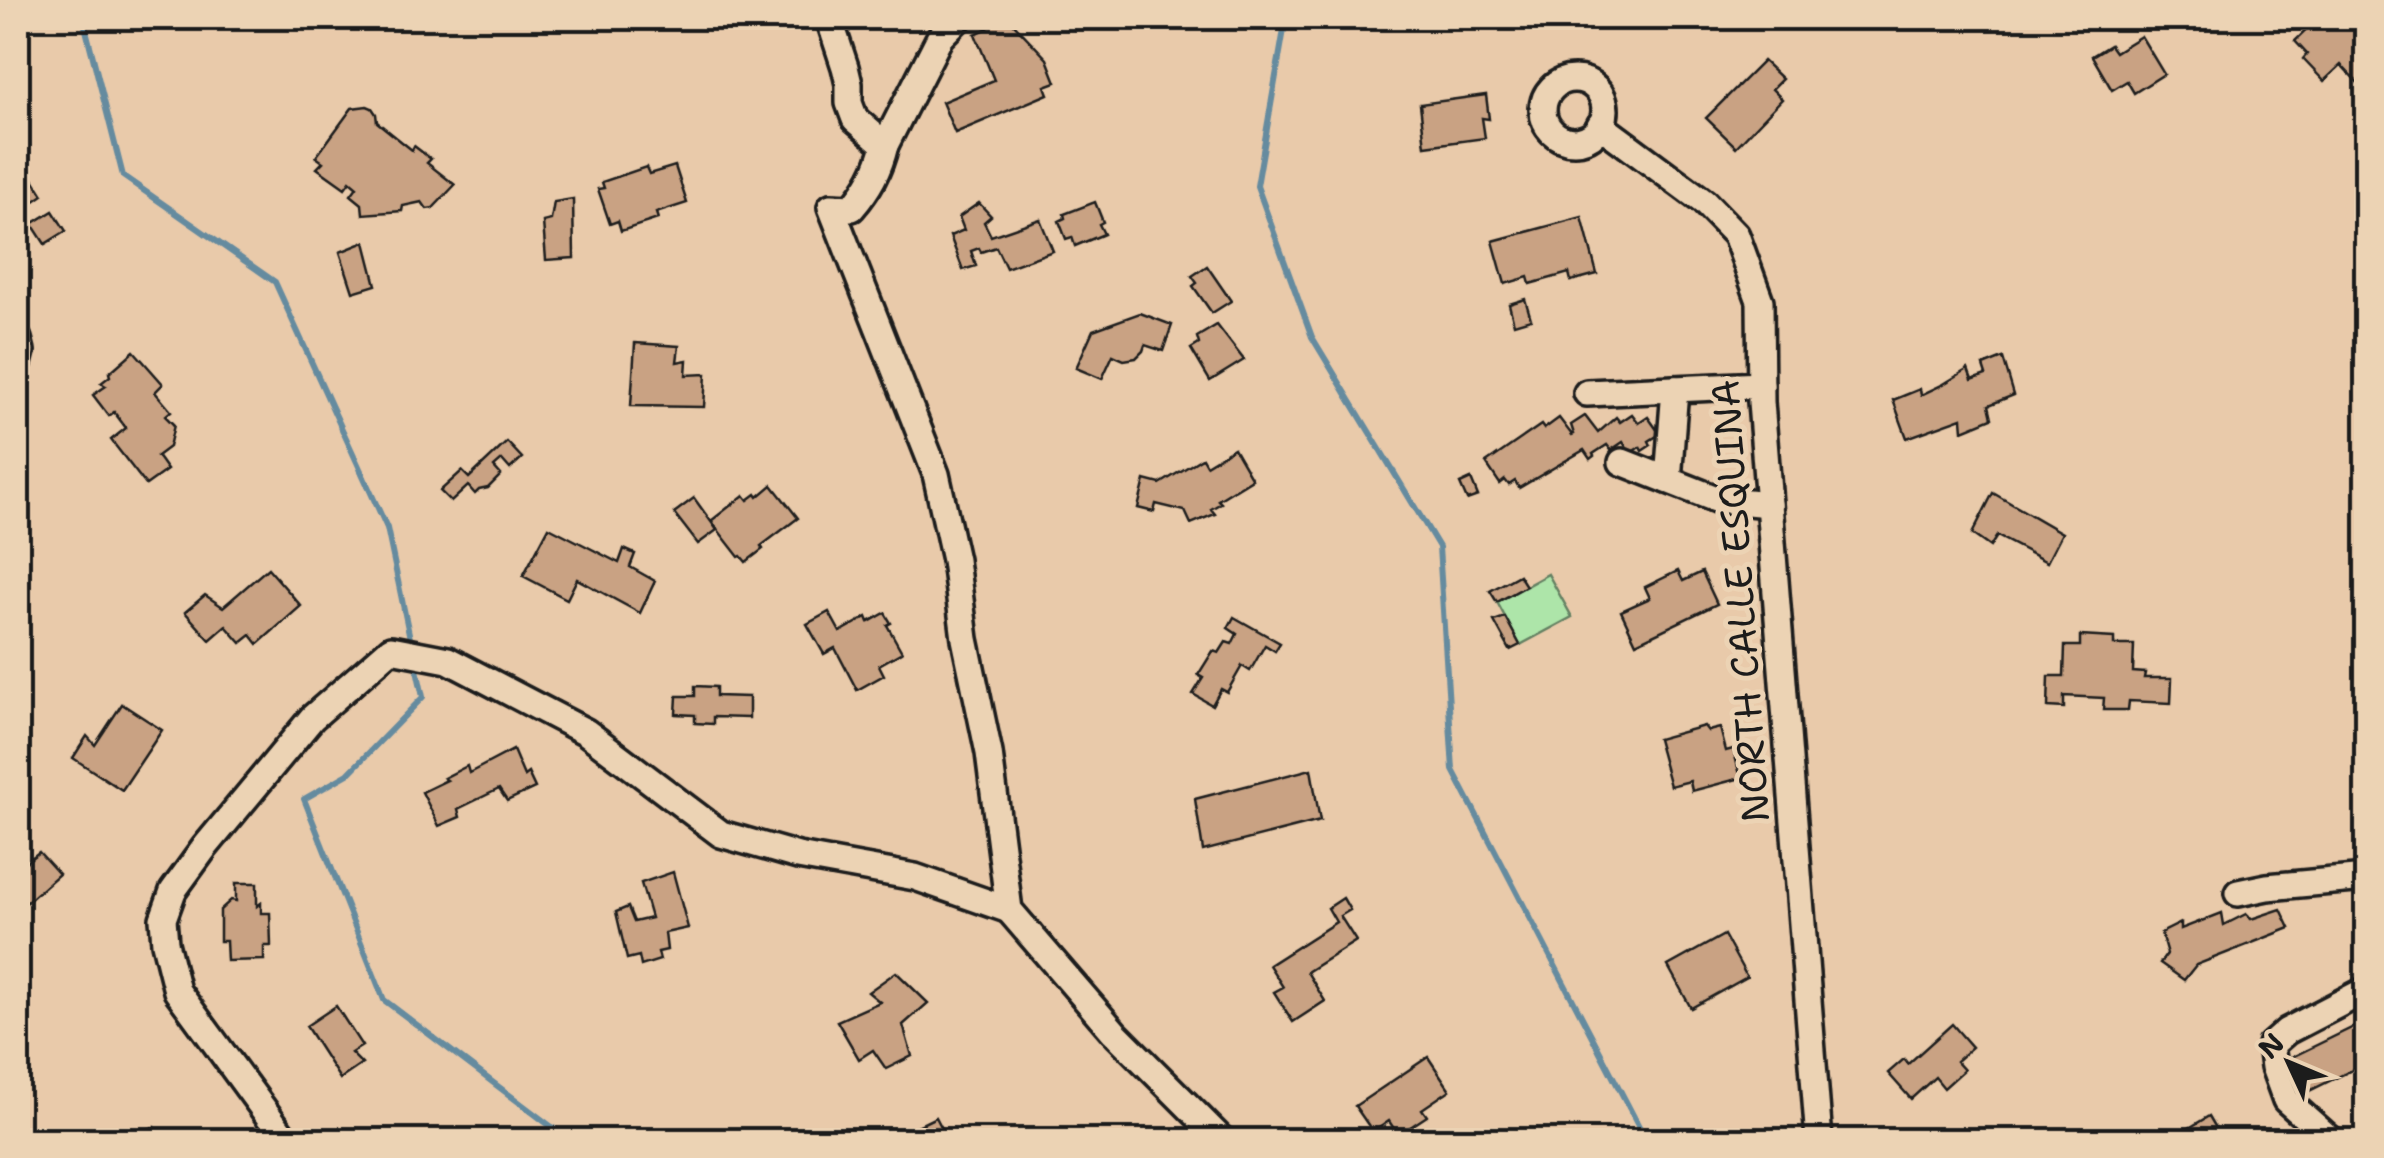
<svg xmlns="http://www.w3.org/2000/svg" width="2384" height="1158" font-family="'Shantell Sans',sans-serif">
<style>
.green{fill:#ade5a9;stroke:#648062;stroke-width:2.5}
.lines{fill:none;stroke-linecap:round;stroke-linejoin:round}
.stream{stroke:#658b9f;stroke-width:6}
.building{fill:#c9a283;stroke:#1c1c1c;stroke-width:2.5}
.minor-casing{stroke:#1c1c1c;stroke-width:32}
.minor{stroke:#ecd3b4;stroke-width:25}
.labels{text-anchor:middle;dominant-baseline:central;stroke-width:10;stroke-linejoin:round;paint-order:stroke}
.street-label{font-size:38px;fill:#1c1c1c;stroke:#ecd3b4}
</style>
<rect width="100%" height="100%" fill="#e9caaa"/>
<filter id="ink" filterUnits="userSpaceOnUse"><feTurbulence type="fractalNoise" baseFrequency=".01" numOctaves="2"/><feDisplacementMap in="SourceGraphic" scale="20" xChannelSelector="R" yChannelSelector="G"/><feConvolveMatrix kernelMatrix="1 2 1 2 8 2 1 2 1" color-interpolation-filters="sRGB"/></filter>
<g filter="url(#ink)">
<path class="green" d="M1548 574 1572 617 1520 645 1497 602Z"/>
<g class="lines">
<g class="stream">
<path d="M83 18 123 176 275 282 387 528 412 648"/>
<path d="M1286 18 1257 186 1312 337 1439 547 1453 770 1646 1140"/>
<path d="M415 660 423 697 348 774 304 799 384 1000 569 1140"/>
</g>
</g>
<g class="building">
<path d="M984 18H1011L1014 24 1047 59 1056 82 1045 86 1048 94 955 133 942 102 994 80 975 34 988 28Z"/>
<path d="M2319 18H2334L2336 21 2340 18H2366L2357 30 2366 40V79L2360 85 2341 65 2324 81 2303 59 2307 54 2295 41Z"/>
<path d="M2141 36 2164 74 2134 93 2127 81 2112 90 2092 56 2110 45 2115 52Z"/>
<path d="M1763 61 1782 79 1772 89 1782 99 1736 147 1706 118Z"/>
<path d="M1486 95 1489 119 1482 118 1485 138 1425 146 1420 104Z"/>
<path d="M367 106 372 108 376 114 377 122 412 150 414 146 431 159 427 163 455 185 433 208 427 209 422 202 403 206 402 211 363 214 362 204 351 195 357 187 350 181 345 188 317 168 323 162 316 157 352 108Z"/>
<path d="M675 166 687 203 656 213 658 219 621 231 618 221 610 224 598 189 604 188 602 182 646 167 649 174Z"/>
<path d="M31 176 43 195 27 206 18 191V184Z"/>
<path d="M573 199 574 258 546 260 543 222 551 220 554 202Z"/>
<path d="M1095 202 1103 222 1099 224 1104 234 1075 246 1072 237 1066 239 1059 221 1065 218 1064 214Z"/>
<path d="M979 203 991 216 984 222 991 236 1040 219 1053 251 1006 268 996 247 981 252 979 248 971 251 976 266 963 270 950 236 964 230 959 217Z"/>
<path d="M53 211 66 231 45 244 32 224Z"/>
<path d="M1582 217 1597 274 1571 281 1569 273 1530 284 1528 277 1505 284 1493 241Z"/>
<path d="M365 242 376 285 353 292 340 252Z"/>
<path d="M1207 266 1231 301 1212 313 1193 286 1197 283 1192 276Z"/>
<path d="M1525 299 1531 319 1514 324 1509 304Z"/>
<path d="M1140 313 1172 325 1163 351 1145 345 1143 351 1136 358 1124 360 1113 355 1102 379 1076 368 1093 330Z"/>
<path d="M1217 325 1244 360 1210 381 1191 349 1199 344 1197 337Z"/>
<path d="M635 343 679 346 677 362 687 360 686 375 706 374 704 407 631 406Z"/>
<path d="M134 351 163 384 155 392 171 411 165 416 174 425 169 447 157 456 167 470 146 485 111 440 126 428 114 412 109 416 93 395 106 386 101 383 110 376 109 373Z"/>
<path d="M2003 358 2014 395 1989 405 1992 418 1963 430 1962 418 1907 438 1893 400 1920 389 1921 395 1942 385 1968 369 1972 380 1986 375 1983 366Z"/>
<path d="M1632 414 1639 423 1648 417 1660 434 1649 441 1651 445 1642 451 1640 447 1630 453 1623 442 1611 450 1607 445 1593 454 1594 456 1590 459 1584 450 1519 488 1515 481 1509 485 1505 480 1500 484 1486 463 1541 425 1544 429 1559 418 1572 435 1574 434 1571 425 1585 416 1598 433 1616 417 1620 422Z"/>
<path d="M507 442 522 458 510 469 502 460 494 467 501 475 488 488 479 490 475 494 468 486 451 502 440 491 462 471 469 478Z"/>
<path d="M1234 448 1252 479 1218 500 1221 503 1211 509 1215 514 1191 524 1185 511 1156 504 1154 512 1138 508 1145 480 1160 484 1202 458 1206 465Z"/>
<path d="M1471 479 1478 496 1467 500 1460 484Z"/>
<path d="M772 485 798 518 761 546 763 549 746 562 741 556 739 557 711 521 744 495 748 500 756 494 758 497Z"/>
<path d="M1993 493 2062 533 2047 562 1997 536 1990 547 1972 534Z"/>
<path d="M694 498 717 530 698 544 674 513Z"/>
<path d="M549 527 619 563 624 549 635 554 630 567 655 581 640 613 577 579 567 599 523 576Z"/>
<path d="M268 568 301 606 258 644 251 635 241 643 226 626 210 640 185 612 205 595 223 607Z"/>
<path d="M1678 571 1683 581 1702 572 1717 604 1636 643 1621 611 1650 598 1645 587Z"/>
<path d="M1519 575 1526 586 1497 602 1490 591Z"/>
<path d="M829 612 840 632 867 617 869 622 885 613 891 623 887 625 902 652 879 665 884 675 857 690 835 648 824 654 807 624Z"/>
<path d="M1234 617 1280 643 1275 651 1265 645 1250 671 1242 666 1227 692 1221 689 1212 705 1193 694 1203 678 1198 675 1213 651 1219 653 1226 642 1232 644 1237 634 1228 628Z"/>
<path d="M1505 617 1520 645 1510 650 1494 621Z"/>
<path d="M2080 636 2114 638V645H2134L2133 672 2145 673 2144 678H2172L2171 703 2129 701 2128 710H2103L2104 698 2064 696V708L2048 707 2049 676H2064L2065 646H2080Z"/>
<path d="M695 686 716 687V696L749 697V718L713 717V724L695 723V715L676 714 677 696H695Z"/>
<path d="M122 704 162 730 122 790 73 758 87 736 95 745Z"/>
<path d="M1704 726 1708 731 1720 728 1726 751 1733 749 1741 778 1692 791 1690 781 1670 786 1657 739Z"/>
<path d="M513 750 524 776 528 773 535 788 507 801 499 789 458 809 460 817 439 826 422 792 447 780 444 778 467 766 469 773Z"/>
<path d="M1311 769 1320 821 1203 851 1195 799Z"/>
<path d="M39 852 59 874 18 910V868Z"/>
<path d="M673 872 688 928 665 933 667 950 658 952 660 960 641 966 639 956 627 959 616 912 628 907 634 922 651 918 641 883Z"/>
<path d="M236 883H257V906L261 903V913H270L271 946H264V960L227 961 226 941H220V910L231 900 236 901Z"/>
<path d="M1343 898 1350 910 1340 916 1356 941 1307 972 1325 1001 1293 1022 1274 992 1283 987 1269 965 1336 922 1328 908Z"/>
<path d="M2281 909 2290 928 2196 965 2184 980 2160 963 2167 954 2161 933 2181 923V929L2222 913 2224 925 2246 914 2251 919Z"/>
<path d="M1724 935 1747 977 1691 1008 1668 966Z"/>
<path d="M896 972 928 1003 903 1025 912 1056 886 1069 873 1050 859 1059 837 1021 880 1002 868 992Z"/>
<path d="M336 1006 362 1046 351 1053 362 1064 340 1079 306 1026Z"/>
<path d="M2366 1021V1063L2301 1095 2284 1061Z"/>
<path d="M1952 1024 1972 1047 1956 1061 1964 1070 1944 1088 1935 1077 1911 1099 1888 1073 1904 1059 1908 1064Z"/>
<path d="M1428 1057 1450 1090 1422 1109 1427 1116 1398 1135 1389 1121 1373 1132 1355 1106Z"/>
<path d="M2209 1116 2223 1140H2170L2171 1139Z"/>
<path d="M936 1117 947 1138 942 1140H902L914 1135 911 1129Z"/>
<path d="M154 1127 158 1140H113Z"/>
</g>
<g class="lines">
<g class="minor-casing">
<g id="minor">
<path d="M829 18 845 67 849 84V103L855 119 885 145C879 170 869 188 852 208L831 207 936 474 955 560 965 639 989 753 1009 910 1114 1032 1222 1140"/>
<circle cx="1574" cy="110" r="31"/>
<path d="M1600 125 1704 202 1736 235 1760 301 1761 402 1819 1140"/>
<path d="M885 145 940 37 959 18"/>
<path d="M18 339 21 351 18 363"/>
<path d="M1587 393 1761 385"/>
<path d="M1622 462 1716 499 1769 504"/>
<path d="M1668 480 1675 389"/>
<path d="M2238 893 2267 887 2366 878"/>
<path d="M286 1140 177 991 165 943 163 919 173 891 205 847 312 718 391 649 448 660 586 732 721 834 798 856 915 877 1009 910"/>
<path d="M2331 1140 2286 1100 2274 1067 2271 1045 2287 1031 2366 990"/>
</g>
</g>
<use href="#minor" class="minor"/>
</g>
</g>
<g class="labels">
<g class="street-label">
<text transform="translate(1740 601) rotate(-94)">NORTH CALLE ESQUINA</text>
</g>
</g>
<rect width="2384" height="1158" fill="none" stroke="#ecd3b4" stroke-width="60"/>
<rect x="30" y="30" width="2324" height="1098" fill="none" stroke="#1c1c1c" stroke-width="4" filter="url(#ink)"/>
<g transform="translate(2289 1063) rotate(314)" stroke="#ecd3b4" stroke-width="8" paint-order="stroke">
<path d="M0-8L18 38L0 25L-18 38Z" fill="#1c1c1c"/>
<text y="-15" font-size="28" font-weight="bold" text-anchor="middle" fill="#1c1c1c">N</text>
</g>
</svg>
